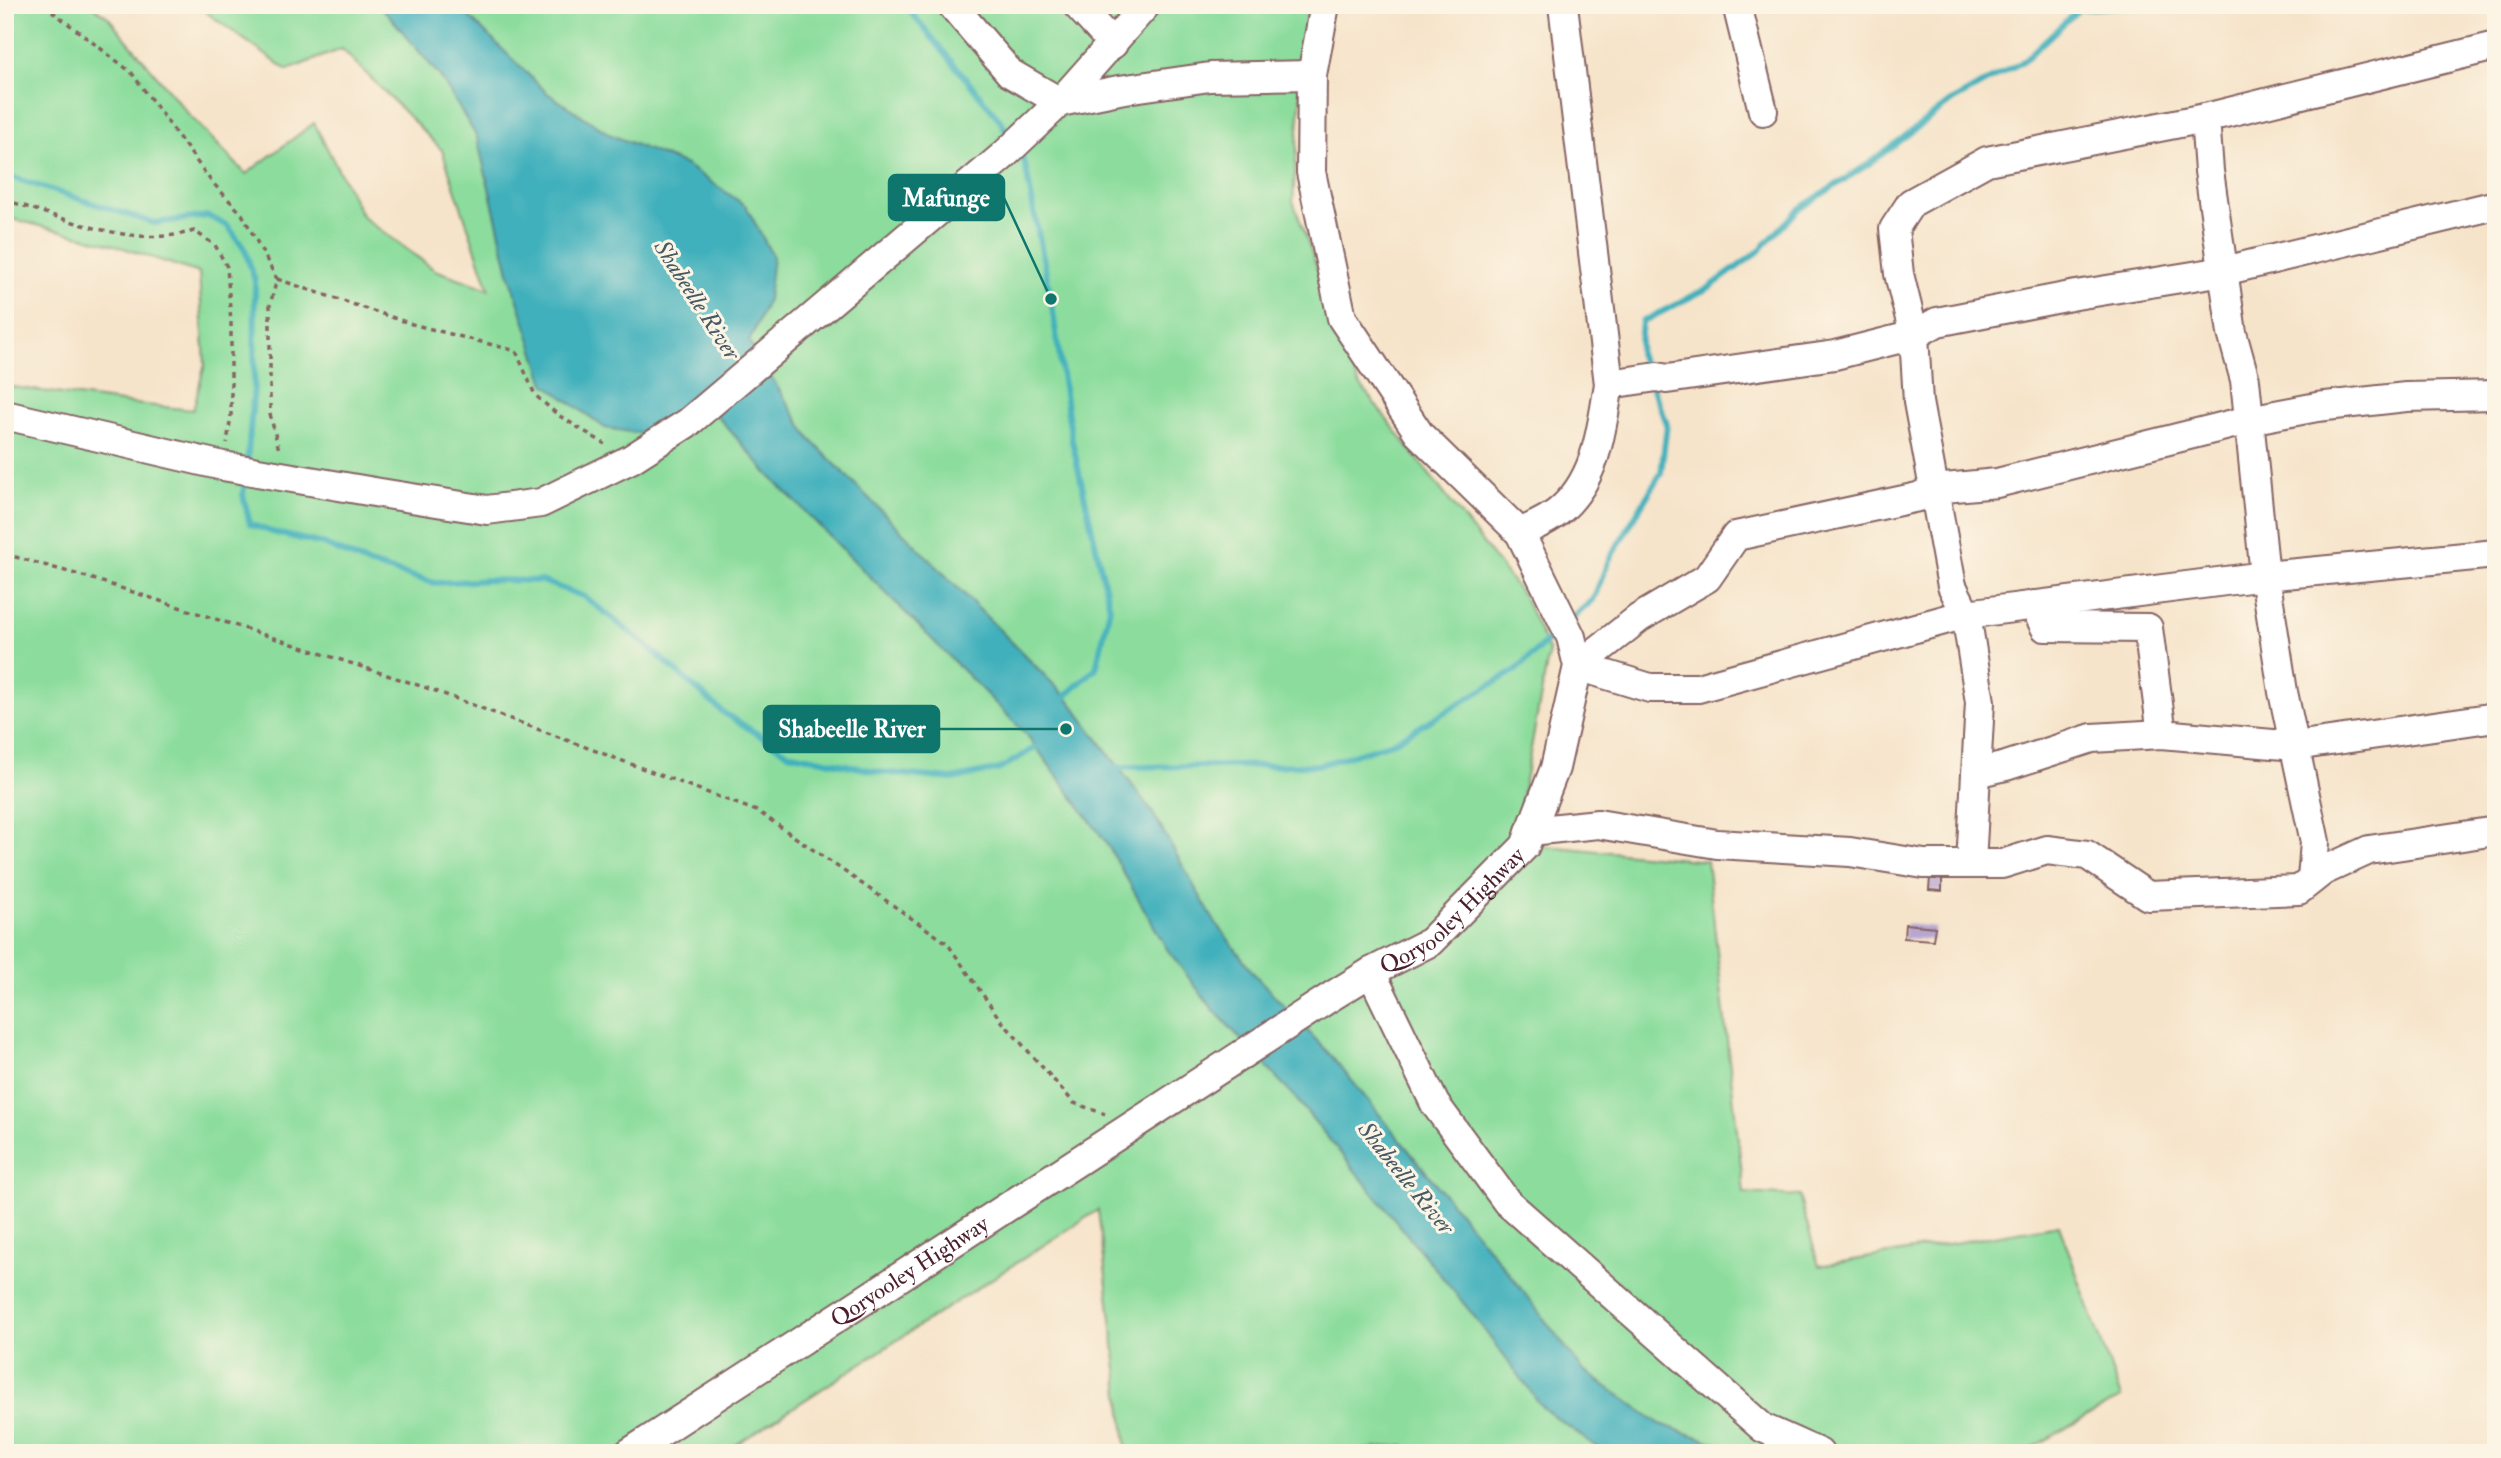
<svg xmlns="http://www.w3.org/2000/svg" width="2501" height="1458" font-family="'IM FELL Double Pica',serif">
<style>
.green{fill:#8cdd9d;stroke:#6b7e64;stroke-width:2}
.water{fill:#41b0bc;stroke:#466874;stroke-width:2}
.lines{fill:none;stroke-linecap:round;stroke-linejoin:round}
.stream{stroke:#41b0bc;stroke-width:6}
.building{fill:#b7a6d0}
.minor-casing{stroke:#866463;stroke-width:32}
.path{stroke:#866463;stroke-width:3.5;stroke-dasharray:5 5;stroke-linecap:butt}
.minor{stroke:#fff;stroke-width:28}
.labels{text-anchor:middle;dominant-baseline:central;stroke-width:6;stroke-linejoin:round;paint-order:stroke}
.street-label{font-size:23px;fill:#4a1f2b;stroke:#fcf5e5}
.water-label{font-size:24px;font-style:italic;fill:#465965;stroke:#fcf5e5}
.leader{fill:none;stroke:#0f766e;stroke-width:2.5}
.callout-dot{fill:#0f766e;stroke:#fcf5e5;stroke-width:2.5}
.callout{fill:#0f766e;stroke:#0f766e;stroke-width:2.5}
.callout-label{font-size:24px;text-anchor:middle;font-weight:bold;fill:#fff}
</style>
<rect width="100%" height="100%" fill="#fcf5e5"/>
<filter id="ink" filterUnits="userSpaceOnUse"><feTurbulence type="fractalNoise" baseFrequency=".0143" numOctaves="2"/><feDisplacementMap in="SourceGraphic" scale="14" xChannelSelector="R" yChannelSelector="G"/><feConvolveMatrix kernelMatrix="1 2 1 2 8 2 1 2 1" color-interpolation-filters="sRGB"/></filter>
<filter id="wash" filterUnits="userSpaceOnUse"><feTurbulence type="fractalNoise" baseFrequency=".00686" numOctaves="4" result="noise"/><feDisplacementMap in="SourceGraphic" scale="28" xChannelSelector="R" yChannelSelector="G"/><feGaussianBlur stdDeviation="1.57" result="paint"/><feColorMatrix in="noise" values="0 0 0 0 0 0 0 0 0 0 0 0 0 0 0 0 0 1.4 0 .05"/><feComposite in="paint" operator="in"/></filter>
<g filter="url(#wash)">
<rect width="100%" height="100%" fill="#f6e4ca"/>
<g class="green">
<path d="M5 5H91L108 17 190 116 246 174 314 123 363 217 435 270 489 289 442 150 342 49 287 70 196 5H378L388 14 440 76 477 137 510 276 671 419 699 394 767 473 1027 735 1106 842 1167 949 1213 1009 1293 1095 1470 1311 1544 1409 1605 1453H1412L1404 1445 1334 1453H1127L1098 1210 723 1453H5V386L135 404 193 410 205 364 199 273 108 243 5 217Z"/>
<path d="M457 5H1307L1293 201 1358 382 1524 597 1549 652 1517 823 1545 846 1707 861 1744 1193 1799 1196 1819 1266 2059 1225 2121 1397 2022 1453H1745L1660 1424 1583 1370 1512 1277 1334 1059 1254 974 1213 919 1152 812 1068 699 810 439 749 342 768 299 686 165 611 135 547 93Z"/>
</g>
<path class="water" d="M378 5H457L547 93 611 135 686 165 746 206 773 257 768 299 749 342 810 439 1068 699 1152 812 1213 919 1254 974 1334 1059 1512 1277 1583 1370 1660 1424 1745 1453H1605L1544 1409 1470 1311 1293 1095 1213 1009 1167 949 1106 842 1027 735 767 473 699 395 671 419 643 434 605 428 545 384 510 276 477 137 440 76 388 14Z"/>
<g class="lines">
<g class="stream">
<path d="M905 5 1000 120 1010 138"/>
<path d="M1018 150 1025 164 1051 299 1072 441 1110 608 1096 668 1061 700"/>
<path d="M5 175 154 223 208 216 228 226 245 250 255 281 254 386 247 464"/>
<path d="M1646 371 1639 353 1642 322 1710 287 1758 252 1799 209 1867 165 1952 101 2022 62 2079 9 2126 6 2175 8 2179 5"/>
<path d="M245 479 243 495 250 524 272 532 323 544 369 564 435 583 491 580 542 581 585 597 645 644 724 713 788 753 880 772 952 779 1000 769 1041 744"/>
<path d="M1571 619 1593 600 1609 560 1661 473 1667 424 1651 384"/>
<path d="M1114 767 1319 765 1392 743 1516 670 1560 629"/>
</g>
</g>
<g id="blocks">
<g class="building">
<path d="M1930 878H1942V891L1929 890Z"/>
<path d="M1905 924 1935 927 1933 940 1904 938Z"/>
</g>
</g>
</g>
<g filter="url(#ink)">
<use href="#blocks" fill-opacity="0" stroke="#866463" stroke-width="2"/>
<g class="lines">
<g class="minor-casing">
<g id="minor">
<path d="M952 5 1010 73 1060 102 1119 90 1210 77 1312 75"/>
<path d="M1077 5 1113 44"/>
<path d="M1737 5 1763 111"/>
<path d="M2205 118 2209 171 2232 333 2245 380 2265 576 2283 692 2315 842 2312 879"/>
<path d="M1609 384 1657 377 1667 379 1835 355 1914 335 1937 322 2076 295 2224 271 2496 205"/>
<path d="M5 415 223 466 380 493 487 510 541 503 631 459 689 422 1004 155 1060 102 1146 5"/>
<path d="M1520 533C1532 527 1547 521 1558 512 1597 480 1601 431 1609 384L1563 5"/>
<path d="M2034 605 2045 627 2148 628 2162 734"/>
<path d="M1578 666 1639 618 1707 578 1736 536 1918 497 1934 489 1997 483 2249 420 2317 407 2406 397 2496 395"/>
<path d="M1578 666 1650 688H1698L1966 614 2265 576 2496 554"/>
<path d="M1977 773 2006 766 2092 738 2162 734 2295 746 2496 717"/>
<path d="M1530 831 1598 824 1717 844 1850 852 1924 864H2002L2047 850 2087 855 2148 896 2299 890 2323 871 2369 850 2496 831"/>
<path d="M1971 864 1980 702 1966 614 1952 586 1918 402 1914 335 1899 274 1894 229 1911 203 1987 161 2205 118 2496 46"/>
<path d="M1371 972 1435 1104 1507 1202 1763 1428 1819 1453"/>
<path id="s1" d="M629 1453 1332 996 1371 972 1430 942 1525 846 1555 768 1578 666 1571 637 1520 533 1420 435 1342 318 1311 172 1312 75 1325 5"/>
</g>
</g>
<g class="path">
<path d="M44 5 131 72 211 181 242 214 277 279 270 305V414L279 450"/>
<path d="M5 200C65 218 132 249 194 231L215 245 227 267 231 323V415L227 443"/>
<path d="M277 279 412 324 516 351 535 395 558 415 605 444"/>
<path d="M5 554 90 578 433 690 759 812 947 943 999 1018 1074 1103 1105 1114"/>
</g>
<use href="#minor" class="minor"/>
</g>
</g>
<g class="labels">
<g class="street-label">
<text stroke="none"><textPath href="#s1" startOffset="987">Qoryooley Highway</textPath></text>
<text stroke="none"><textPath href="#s1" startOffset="334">Qoryooley Highway</textPath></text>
</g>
<g class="water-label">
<text transform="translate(697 300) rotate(57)">Shabeelle River</text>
<text transform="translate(1406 1178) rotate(51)">Shabeelle River</text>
</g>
</g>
<path class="leader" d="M1051 299L1004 198M1066 729L939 729"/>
<g class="callout-dot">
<circle cx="1051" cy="299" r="7"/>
<circle cx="1066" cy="729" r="7"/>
</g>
<g class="callout">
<rect x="889" y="175" width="115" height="45" rx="7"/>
<rect x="764" y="706" width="175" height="46" rx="7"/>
</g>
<g class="callout-label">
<text x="946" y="206">Mafunge</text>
<text x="852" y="737">Shabeelle River</text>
</g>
<rect width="2501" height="1458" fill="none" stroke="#fcf5e5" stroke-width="28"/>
</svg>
